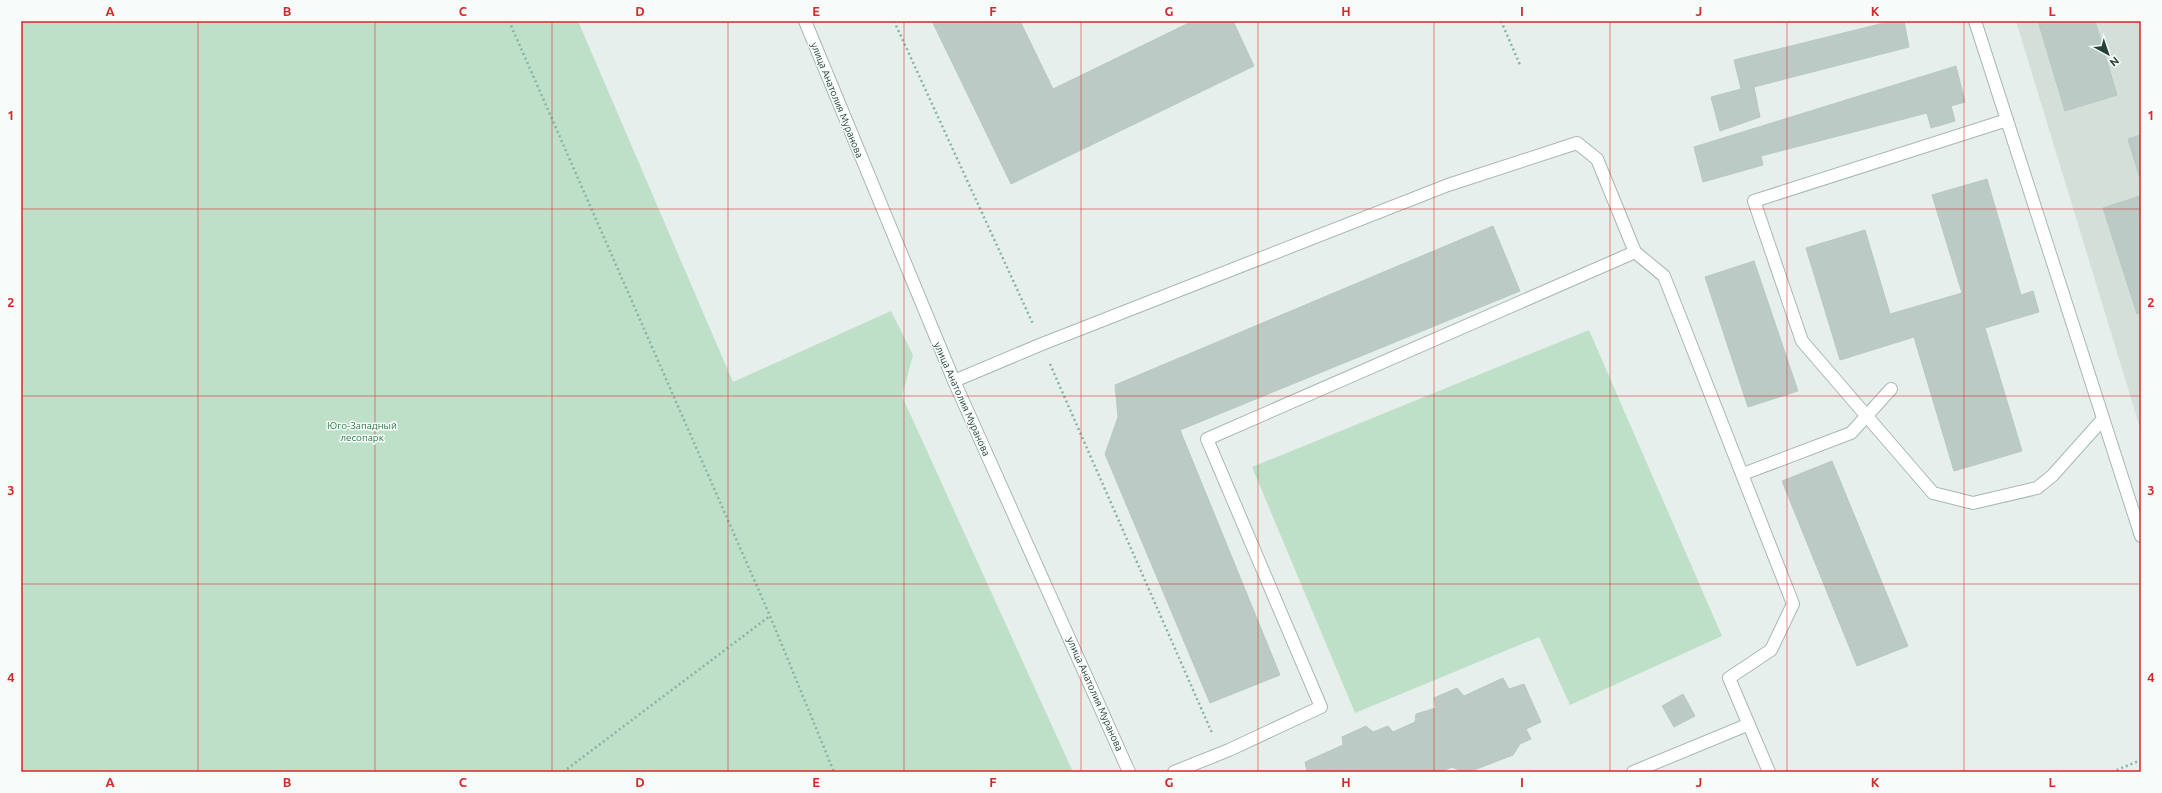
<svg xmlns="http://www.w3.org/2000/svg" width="2162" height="793" font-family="Ubuntu,sans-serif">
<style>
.built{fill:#d4dfda}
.green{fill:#bfe0c8}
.building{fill:#bbcac4;stroke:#b8c9c2}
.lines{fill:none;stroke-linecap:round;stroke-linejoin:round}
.lane-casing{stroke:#a8b8b2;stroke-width:14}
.street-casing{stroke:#a8b8b2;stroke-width:14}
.path{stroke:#86b3a5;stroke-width:2.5;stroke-dasharray:2 3;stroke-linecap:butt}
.lane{stroke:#fff;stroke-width:12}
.street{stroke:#fff;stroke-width:12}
.grid{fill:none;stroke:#d62828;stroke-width:1;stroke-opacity:0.55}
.labels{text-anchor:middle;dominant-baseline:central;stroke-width:3;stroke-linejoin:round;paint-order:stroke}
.street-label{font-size:10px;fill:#24423a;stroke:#f7fbf9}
.park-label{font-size:10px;fill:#2d7a4b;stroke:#f7fbf9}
.neatline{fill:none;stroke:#d62828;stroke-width:1.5}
.grid-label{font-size:13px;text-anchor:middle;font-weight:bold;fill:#d62828}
</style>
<rect width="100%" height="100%" fill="#e6efeb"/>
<path class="built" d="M2016 21H2141V431Z"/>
<g class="green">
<path d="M21 21H578L733 382 891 311 913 355 902 396 1073 772H21Z"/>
<path d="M1589 330 1722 636 1570 705 1539 637 1355 713 1252 467Z"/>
</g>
<g class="building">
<path d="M932 21H1020L1053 89 1193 21H1233L1254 66 1011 184Z"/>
<path d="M1892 21H1904L1909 47 1754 87 1760 117 1720 131 1711 97 1741 89 1734 60Z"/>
<path d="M2038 21H2095L2117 95 2065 111Z"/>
<path d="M1956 66 1965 102 1951 106 1955 121 1931 128 1927 113 1761 156 1763 165 1703 182 1694 147Z"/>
<path d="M2141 135V182L2128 139Z"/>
<path d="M1987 179 2021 295 2033 291 2039 312 1985 328 2022 451 1954 471 1914 337 1840 360 1806 248 1865 230 1890 314 1962 293 1932 195Z"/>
<path d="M2140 196 2141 313 2137 314 2103 208Z"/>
<path d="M1493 226 1520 291 1180 430 1280 675 1210 703 1105 454 1118 417 1115 385Z"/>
<path d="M1754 261 1798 391 1748 407 1705 277Z"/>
<path d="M1832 461 1908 646 1857 666 1782 481Z"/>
<path d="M1503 678 1509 689 1524 684 1541 722 1526 729 1531 739 1520 744 1513 755 1469 772H1463L1452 767 1441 772H1307L1305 762 1343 745 1342 737 1366 726 1373 732 1388 726 1393 732 1415 722 1416 714 1436 708 1434 698 1457 688 1464 696Z"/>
<path d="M1683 694 1695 716 1674 727 1662 706Z"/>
</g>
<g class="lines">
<g class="lane-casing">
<g id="lane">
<path d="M1975 21 2141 536"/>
<path d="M2007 120 1754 201 1802 341 1933 493 1973 503 2037 488 2052 476 2103 419"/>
<path d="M1635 252 1664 276 1793 604 1771 650 1729 678 1769 772"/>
<path d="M954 381 1042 344 1448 185 1577 143 1597 159 1635 252 1207 439 1321 707 1229 750 1174 772"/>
<path d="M1743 474 1851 433 1891 389"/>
<path d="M1633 772 1747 725"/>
</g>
</g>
<g class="street-casing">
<path id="street" d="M805 21 954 381 1129 772"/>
</g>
<g class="path">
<path d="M509 21 770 616 834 772"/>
<path d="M894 21 1033 324"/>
<path d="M1501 21 1520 65"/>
<path d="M1050 364 1212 733"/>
<path d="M563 772 770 616"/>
<path d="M2112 772 2141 760"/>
</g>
<use href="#lane" class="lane"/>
<use href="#street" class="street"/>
</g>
<path class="grid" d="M198 21V772M375 21V772M552 21V772M728 21V772M904 21V772M1081 21V772M1258 21V772M1434 21V772M1610 21V772M1787 21V772M1964 21V772M21 209H2141M21 396H2141M21 584H2141"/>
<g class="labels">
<g class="street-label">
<text transform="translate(837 100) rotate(68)">улица Анатолия Муранова</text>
<text transform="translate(962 399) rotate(66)">улица Анатолия Муранова</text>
<text transform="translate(1095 694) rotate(66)">улица Анатолия Муранова</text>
</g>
<g class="park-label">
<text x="362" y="425">Юго-Западный<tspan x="362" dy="12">лесопарк</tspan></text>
</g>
</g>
<rect width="2162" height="793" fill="none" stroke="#f7fbf9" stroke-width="44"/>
<g transform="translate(2108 54) rotate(140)" stroke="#f7fbf9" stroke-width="3" paint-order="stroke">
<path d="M0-3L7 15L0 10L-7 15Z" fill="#24423a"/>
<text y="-6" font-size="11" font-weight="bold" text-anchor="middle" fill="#24423a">N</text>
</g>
<rect x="22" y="22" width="2118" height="749" class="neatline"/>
<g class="grid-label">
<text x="110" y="16">A</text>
<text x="287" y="16">B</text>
<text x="463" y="16">C</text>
<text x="640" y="16">D</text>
<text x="816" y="16">E</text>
<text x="993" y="16">F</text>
<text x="1169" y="16">G</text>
<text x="1346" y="16">H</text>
<text x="1522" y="16">I</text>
<text x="1699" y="16">J</text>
<text x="1875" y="16">K</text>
<text x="2052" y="16">L</text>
<text x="11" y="120">1</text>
<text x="2151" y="120">1</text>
<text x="11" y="307">2</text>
<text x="2151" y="307">2</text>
<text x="11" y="495">3</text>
<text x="2151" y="495">3</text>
<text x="11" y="682">4</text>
<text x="2151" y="682">4</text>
<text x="110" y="787">A</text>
<text x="287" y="787">B</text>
<text x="463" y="787">C</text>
<text x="640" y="787">D</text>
<text x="816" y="787">E</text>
<text x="993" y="787">F</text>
<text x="1169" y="787">G</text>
<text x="1346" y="787">H</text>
<text x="1522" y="787">I</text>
<text x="1699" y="787">J</text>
<text x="1875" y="787">K</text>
<text x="2052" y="787">L</text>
</g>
</svg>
